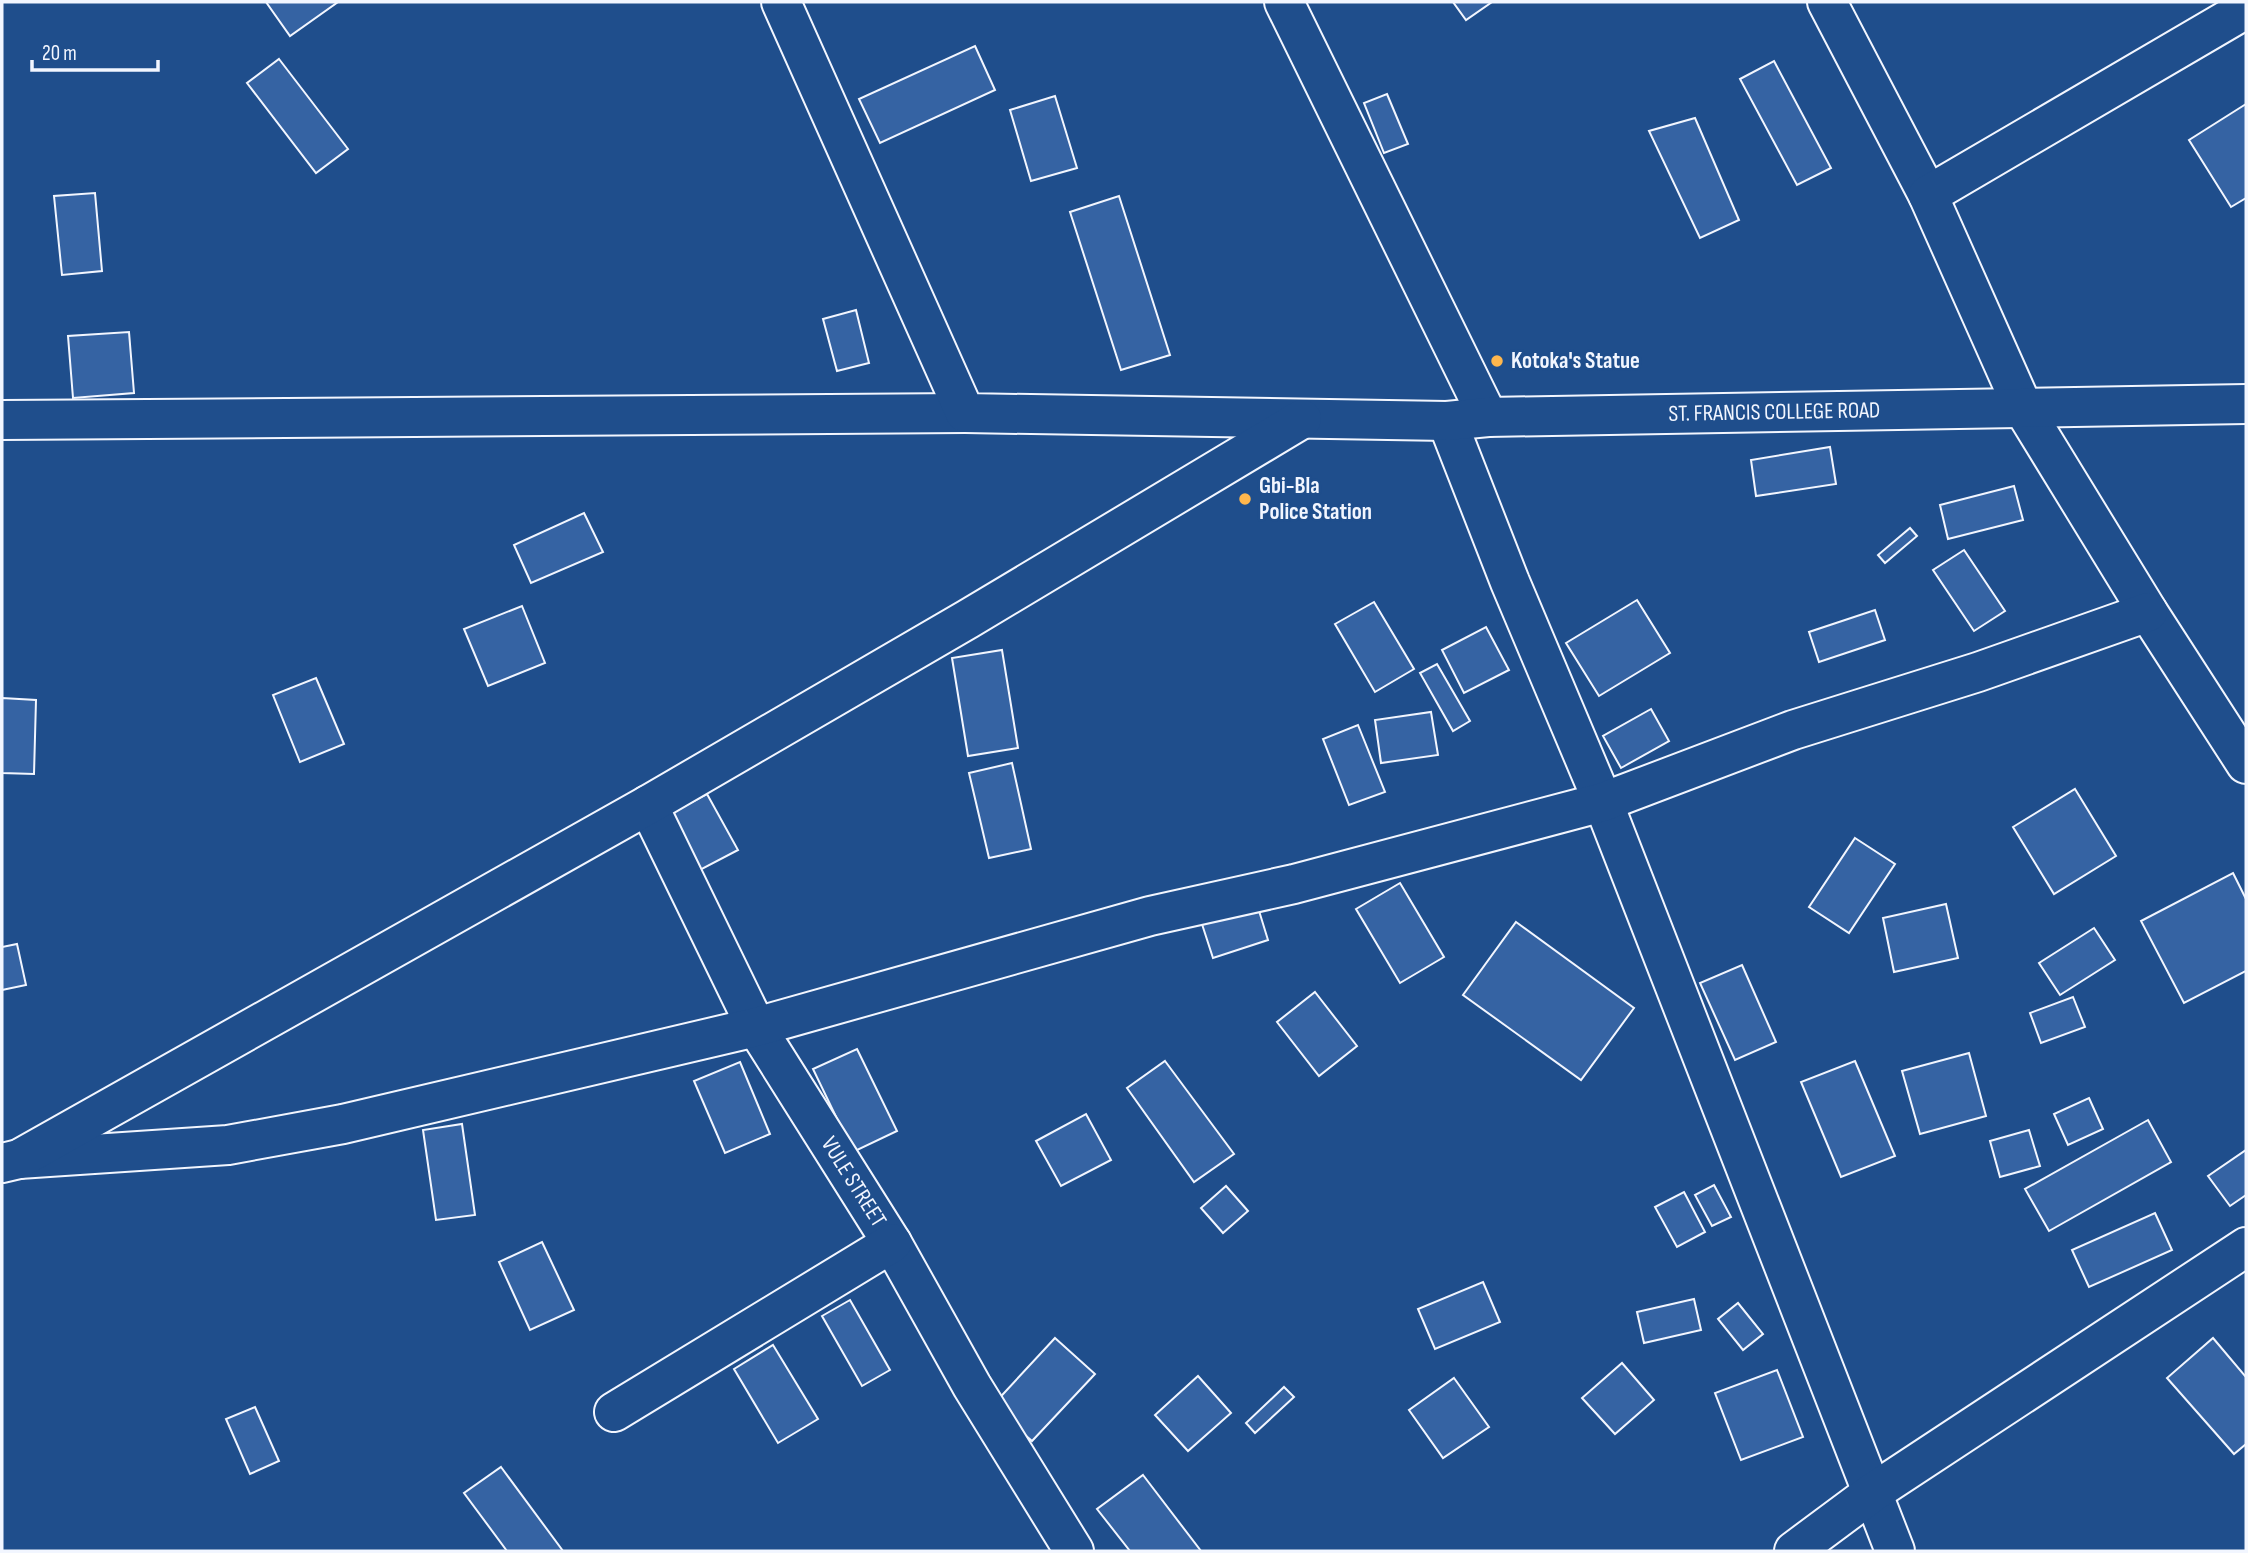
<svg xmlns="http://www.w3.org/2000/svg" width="2248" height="1553" font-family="'Sofia Sans Condensed',sans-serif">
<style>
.building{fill:#3563a3;stroke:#f2f6ff;stroke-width:2}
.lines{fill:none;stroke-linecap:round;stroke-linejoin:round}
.minor-casing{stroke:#f2f6ff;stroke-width:42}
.major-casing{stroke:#f2f6ff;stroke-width:42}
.minor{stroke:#1f4e8c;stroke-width:38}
.major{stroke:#1f4e8c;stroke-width:38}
.poi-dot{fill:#ffb74d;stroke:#1f4e8c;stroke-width:2.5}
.labels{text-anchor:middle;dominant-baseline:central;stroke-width:5;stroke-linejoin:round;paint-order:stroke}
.poi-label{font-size:23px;font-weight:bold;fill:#f2f6ff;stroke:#1f4e8c;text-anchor:start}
.street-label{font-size:23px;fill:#f2f6ff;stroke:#1f4e8c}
</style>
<rect width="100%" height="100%" fill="#1f4e8c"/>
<g class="building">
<path d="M266 2H338L290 36Z"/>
<path d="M1453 2H1492L1466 20Z"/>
<path d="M975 46 995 90 880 143 859 99Z"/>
<path d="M279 59 348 149 316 173 247 83Z"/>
<path d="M1774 61 1831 168 1797 185 1740 79Z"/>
<path d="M1387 94 1408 144 1384 153 1364 103Z"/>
<path d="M1055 96 1077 168 1031 181 1010 110Z"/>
<path d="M2246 104V198L2231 207 2189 140Z"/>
<path d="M1695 118 1739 220 1700 238 1649 131Z"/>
<path d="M95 193 102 271 62 275 54 196Z"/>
<path d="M1119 196 1170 355 1121 370 1070 212Z"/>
<path d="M856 310 869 363 837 371 823 319Z"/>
<path d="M129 332 134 393 73 398 68 336Z"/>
<path d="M1830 447 1836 484 1756 496 1751 460Z"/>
<path d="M2014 486 2023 520 1948 539 1940 505Z"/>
<path d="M584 513 603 552 531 583 514 545Z"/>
<path d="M1910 528 1917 536 1885 563 1878 555Z"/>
<path d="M1964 550 2005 611 1974 631 1933 570Z"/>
<path d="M1637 600 1670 653 1599 696 1566 643Z"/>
<path d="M1374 602 1414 669 1375 692 1335 624Z"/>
<path d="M522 606 545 663 488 686 464 629Z"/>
<path d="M1875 610 1885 640 1819 662 1809 632Z"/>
<path d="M1486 627 1509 670 1464 693 1442 650Z"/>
<path d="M1002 650 1018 748 968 756 952 658Z"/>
<path d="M1437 664 1470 721 1453 731 1420 673Z"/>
<path d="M316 678 344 744 300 762 273 695Z"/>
<path d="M2 698 36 700 34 774 2 773Z"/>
<path d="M1651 709 1669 741 1621 768 1603 736Z"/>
<path d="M1431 712 1438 755 1381 763 1375 720Z"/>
<path d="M1358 725 1385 792 1349 805 1323 739Z"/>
<path d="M1012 763 1031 849 989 858 969 773Z"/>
<path d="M2075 789 2116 856 2054 894 2013 827Z"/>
<path d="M707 794 738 850 698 871 667 815Z"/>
<path d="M1855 838 1895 864 1849 933 1809 907Z"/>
<path d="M2233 873 2246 899V971L2184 1003 2141 921Z"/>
<path d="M1400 883 1444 957 1400 983 1356 909Z"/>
<path d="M1256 901 1268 940 1213 958 1200 918Z"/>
<path d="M1946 904 1958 958 1894 972 1883 918Z"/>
<path d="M1516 922 1634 1008 1581 1080 1463 995Z"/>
<path d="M2094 928 2115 960 2060 995 2039 963Z"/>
<path d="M17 944 26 985 2 990V947Z"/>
<path d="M1742 965 1776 1042 1735 1060 1700 983Z"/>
<path d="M1315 992 1357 1046 1319 1076 1277 1022Z"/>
<path d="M2073 997 2085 1027 2041 1043 2030 1013Z"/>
<path d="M857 1049 897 1131 853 1152 813 1069Z"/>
<path d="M1969 1053 1986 1116 1920 1134 1902 1071Z"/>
<path d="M1165 1061 1234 1154 1194 1182 1127 1088Z"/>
<path d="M1855 1061 1895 1156 1841 1177 1801 1082Z"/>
<path d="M740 1062 770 1134 725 1153 694 1081Z"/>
<path d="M2089 1098 2103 1129 2068 1145 2054 1114Z"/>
<path d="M1086 1114 1111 1160 1061 1186 1036 1141Z"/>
<path d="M2148 1120 2171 1162 2049 1231 2025 1189Z"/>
<path d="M462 1124 475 1215 436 1220 423 1130Z"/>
<path d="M2029 1130 2040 1166 2000 1177 1990 1141Z"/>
<path d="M2246 1150V1195L2230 1206 2208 1176Z"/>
<path d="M1714 1185 1731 1217 1712 1226 1695 1195Z"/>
<path d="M1226 1186 1248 1211 1223 1233 1201 1208Z"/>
<path d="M1684 1192 1705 1232 1677 1247 1655 1207Z"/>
<path d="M2155 1213 2172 1250 2089 1287 2072 1250Z"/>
<path d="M542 1242 574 1310 530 1330 499 1262Z"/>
<path d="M1483 1282 1500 1322 1435 1349 1418 1309Z"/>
<path d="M1694 1299 1701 1330 1644 1343 1637 1312Z"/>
<path d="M850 1300 890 1370 862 1386 822 1316Z"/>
<path d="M1738 1303 1763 1334 1743 1350 1718 1319Z"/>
<path d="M1055 1338 1095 1374 1032 1441 992 1406Z"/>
<path d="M2213 1338 2246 1377V1444L2234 1454 2167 1378Z"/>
<path d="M773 1345 818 1419 778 1443 734 1369Z"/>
<path d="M1622 1363 1654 1400 1615 1434 1582 1398Z"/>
<path d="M1777 1370 1803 1437 1741 1460 1715 1393Z"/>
<path d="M1198 1376 1231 1413 1188 1451 1155 1415Z"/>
<path d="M1454 1378 1489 1427 1443 1458 1409 1410Z"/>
<path d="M1284 1387 1294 1397 1255 1433 1246 1423Z"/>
<path d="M255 1407 279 1461 250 1474 226 1419Z"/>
<path d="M501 1467 563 1551H507L464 1493Z"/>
<path d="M1143 1475 1201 1551H1130L1097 1509Z"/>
</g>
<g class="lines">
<g class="minor-casing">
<g id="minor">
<path d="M1284 2 1488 417"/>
<path d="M1827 2 1928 195"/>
<path d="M2246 9 1928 195 2023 408 2148 612 2246 764"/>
<path d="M2 420 965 413"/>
<path d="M1447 421 1510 582 1603 802 1895 1551"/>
<path id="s1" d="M648 805 756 1027 892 1243 972 1386 1074 1551"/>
<path d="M19 1159 228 1145 343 1124 756 1027 1150 916 1294 884 1603 802 1793 730 1978 672 2148 612"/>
<path d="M614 1412 892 1243"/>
<path d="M1794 1551 1872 1493 2246 1247"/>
</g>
</g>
<g class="major-casing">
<g id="major">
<path id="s2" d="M781 2 965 413 1447 421 1488 417 2246 404"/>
<path d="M2 1163 19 1159 648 805 968 619 1302 419"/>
</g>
</g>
<use href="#minor" class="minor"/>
<use href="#major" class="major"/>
</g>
<g class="poi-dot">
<circle cx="1497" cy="361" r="7"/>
<circle cx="1245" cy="499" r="7"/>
</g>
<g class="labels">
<g class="poi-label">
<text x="1511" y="361">Kotoka's Statue</text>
<text x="1259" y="486">Gbi-Bla<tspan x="1259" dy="26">Police Station</tspan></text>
</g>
<g class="street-label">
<text stroke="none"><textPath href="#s2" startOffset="1260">ST. FRANCIS COLLEGE ROAD</textPath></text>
<text stroke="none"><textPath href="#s1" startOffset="430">VULE STREET</textPath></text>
</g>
</g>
<rect width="2248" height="1553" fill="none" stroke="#f2f6ff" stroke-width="7"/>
<path d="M32 60v10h126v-10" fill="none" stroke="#f2f6ff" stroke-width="3.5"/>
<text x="42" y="60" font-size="21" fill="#f2f6ff" stroke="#1f4e8c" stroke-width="5" paint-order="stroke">20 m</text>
</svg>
